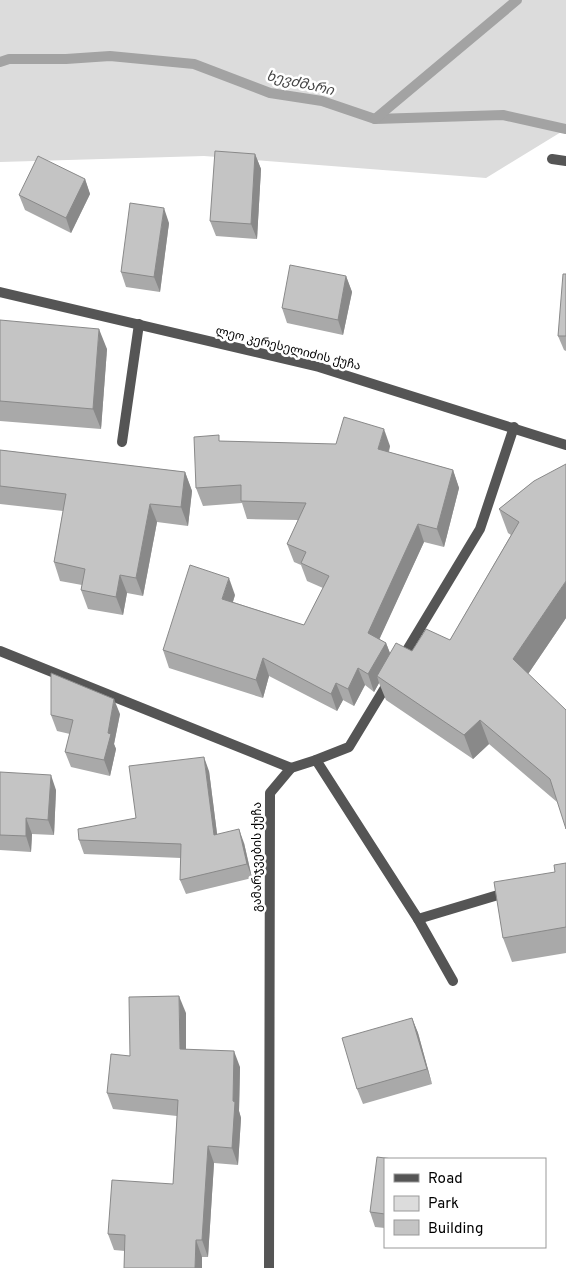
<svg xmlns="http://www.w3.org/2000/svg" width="566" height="1268" font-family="Overpass,'Noto Sans Georgian',sans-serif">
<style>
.green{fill:#dcdcdc}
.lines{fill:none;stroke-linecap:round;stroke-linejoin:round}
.stream{stroke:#a3a3a3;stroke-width:10}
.lane{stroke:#555;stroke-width:10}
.street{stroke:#555;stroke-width:10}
.wall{fill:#a9a9a9}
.shaded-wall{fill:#898989}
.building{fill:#c4c4c4;stroke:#898989}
.labels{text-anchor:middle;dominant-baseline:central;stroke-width:5;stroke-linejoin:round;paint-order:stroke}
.street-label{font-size:12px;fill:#000;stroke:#fff}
.water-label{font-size:14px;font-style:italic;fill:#444;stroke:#fff}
</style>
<rect width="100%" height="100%" fill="#fff"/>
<path class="green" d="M0 0H566V129L486 178 204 156 0 162Z"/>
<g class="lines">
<g class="stream">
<path d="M0 62 9 59H66L110 56 194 64 270 93 322 101 375 119 503 115 566 129"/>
<path d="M375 119 517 0"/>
</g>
<g class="lane">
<path d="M552 159 566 161"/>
<path d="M122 442 139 324"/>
<path d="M316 760 418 919 453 981"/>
<path d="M418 919 508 892"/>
</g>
<g class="street">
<path d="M0 292 319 367 566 445"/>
<path d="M0 651 291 768 270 793 269 1268"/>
<path d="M401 660 480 529 514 427"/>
<path d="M291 768 316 760 349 747 389 681"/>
</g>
</g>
<g class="wall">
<path d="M255 154 261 169 257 239 216 236 210 221Z"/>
<path d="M85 179 90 194 71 233 25 210 19 195Z"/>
<path d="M169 223 160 292 126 287 121 272Z"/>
<path d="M566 274V351L564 350 558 336Z"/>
<path d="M346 276 352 292 343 335 287 323 282 308Z"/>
<path d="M0 320 107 349 101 429 0 421Z"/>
<path d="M221 441 390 446 389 452 453 470 459 488 444 547 424 542 379 639 386 643 390 653 412 651 450 640 511 535 508 533 499 509 534 481 566 618 528 674 557 802 489 744 473 759 386 700 379 683 374 692 365 685 354 706 343 700 337 711 269 676 263 698 169 668 163 650 235 595 233 602 304 625 323 588 307 581 301 565 294 562 287 544 298 520 247 519 242 503 203 506 196 488Z"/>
<path d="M0 450 185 472 192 491 188 526 157 522 143 596 127 593 123 615 88 609 81 590 82 585 60 581 54 562 63 511 0 504Z"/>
<path d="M120 714 114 744 116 749 110 776 71 767 65 752 70 734 57 731 51 715Z"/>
<path d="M209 771 217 834 244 843 252 878 186 894 180 880 181 858 84 854 79 840 136 818Z"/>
<path d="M0 772 56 790 54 835 32 834 31 852 0 850Z"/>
<path d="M566 863V953L512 962 503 938 555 872Z"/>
<path d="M186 1013V1049L240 1067 239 1111 241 1118 238 1165 214 1163 208 1257H202V1268H124L125 1251 114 1250 108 1234 173 1184 177 1116 113 1109 107 1093 130 1056Z"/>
<path d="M412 1018 418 1033 432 1084 363 1104 357 1089Z"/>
<path d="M385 1159V1228L375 1227 370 1212Z"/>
</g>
<g class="shaded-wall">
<path d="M255 154 261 169 257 239 251 224Z"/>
<path d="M85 179 90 194 71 233 66 218Z"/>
<path d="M164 208 169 223 160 292 154 277Z"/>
<path d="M346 276 352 292 343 335 338 320Z"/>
<path d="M99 329 107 349 101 429 93 409Z"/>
<path d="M384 429 390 446 384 467 378 449Z"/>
<path d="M453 470 459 488 444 547 437 529Z"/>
<path d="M185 472 192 491 188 526 181 507Z"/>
<path d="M150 504 157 522 143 596 136 578Z"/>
<path d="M418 524 424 542 374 651 368 633Z"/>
<path d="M120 575 127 593 123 615 116 597Z"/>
<path d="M229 578 235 595 228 616 222 599Z"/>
<path d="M566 581V618L522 683 513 659Z"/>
<path d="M386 643 393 661 377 676 379 683 374 692 368 674Z"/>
<path d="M263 658 269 676 263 698 256 680Z"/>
<path d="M358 668 365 685 354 706 348 689Z"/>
<path d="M336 683 343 700 337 711 331 694Z"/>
<path d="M114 699 120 714 114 744 116 749 110 776 104 760 108 733Z"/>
<path d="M480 720 489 744 473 759 464 735Z"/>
<path d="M204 757 209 771 219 849 214 835Z"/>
<path d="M51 775 56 790 54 835 48 820Z"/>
<path d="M26 818 32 834 31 852 26 836Z"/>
<path d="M239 829 244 843 252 878 247 864Z"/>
<path d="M179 996 186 1013V1066L180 1049Z"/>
<path d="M412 1018 418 1033 432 1084 427 1069Z"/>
<path d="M234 1051 240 1067 239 1111 241 1118 238 1165 232 1148Z"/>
<path d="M208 1146 214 1163 208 1257 202 1240Z"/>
<path d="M196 1240 202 1257V1268H195Z"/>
</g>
<g class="building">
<path d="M215 151 255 154 251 224 210 221Z"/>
<path d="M38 156 85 179 66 218 19 195Z"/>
<path d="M130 203 164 208 154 277 121 272Z"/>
<path d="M290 265 346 276 338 320 282 308Z"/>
<path d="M563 274H566V336H558Z"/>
<path d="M0 320 99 329 93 409 0 401Z"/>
<path d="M344 417 384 429 378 449 453 470 437 529 418 524 368 633 386 643 368 674 358 668 348 689 336 683 331 694 263 658 256 680 163 650 190 565 229 578 222 599 304 625 329 576 301 563 306 552 287 544 306 503 241 501V485L196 488 194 437 219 435V441L336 444Z"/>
<path d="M0 450 185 472 181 507 150 504 136 578 120 575 116 597 81 590 85 569 54 562 66 494 0 486Z"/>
<path d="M566 464V581L513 659 566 710V829L550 779 480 720 464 735 377 676 396 643 412 651 426 629 450 640 519 522 499 509 534 481Z"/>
<path d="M51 673 114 699 108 733 111 734 104 760 65 752 73 720 51 715Z"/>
<path d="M204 757 214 835 239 829 247 864 180 880 181 844 79 840 78 829 136 818 129 766Z"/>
<path d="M0 772 51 775 48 820 26 818V836L0 835Z"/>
<path d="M566 863V927L503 938 494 882 555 872 554 865Z"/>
<path d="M179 996 180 1049 234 1051 233 1101 235 1102 232 1148 208 1146 202 1240H196L195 1268H124L125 1235 108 1234 112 1180 173 1184 178 1100 107 1093 111 1054 130 1056 129 997Z"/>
<path d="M412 1018 427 1069 357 1089 342 1038Z"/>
<path d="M377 1157 393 1159H385V1214L370 1212Z"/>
</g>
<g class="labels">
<g class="street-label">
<text transform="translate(288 349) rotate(14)">ლეო კერესელიძის ქუჩა</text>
<text transform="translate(258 857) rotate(-90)">გამარჯვების ქუჩა</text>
</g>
<g class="water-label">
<text transform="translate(300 84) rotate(13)">ხევძმარი</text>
</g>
</g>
<rect x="384" y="1158" width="162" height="90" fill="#ffffff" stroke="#999999"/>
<rect x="394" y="1174" width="25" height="8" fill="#555555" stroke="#999999"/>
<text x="428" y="1183" font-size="15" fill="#000000">Road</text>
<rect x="394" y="1196" width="25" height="15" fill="#dcdcdc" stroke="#999999"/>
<text x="428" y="1208" font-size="15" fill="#000000">Park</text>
<rect x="394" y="1220" width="25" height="15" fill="#c4c4c4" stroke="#999999"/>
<text x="428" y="1233" font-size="15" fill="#000000">Building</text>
</svg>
